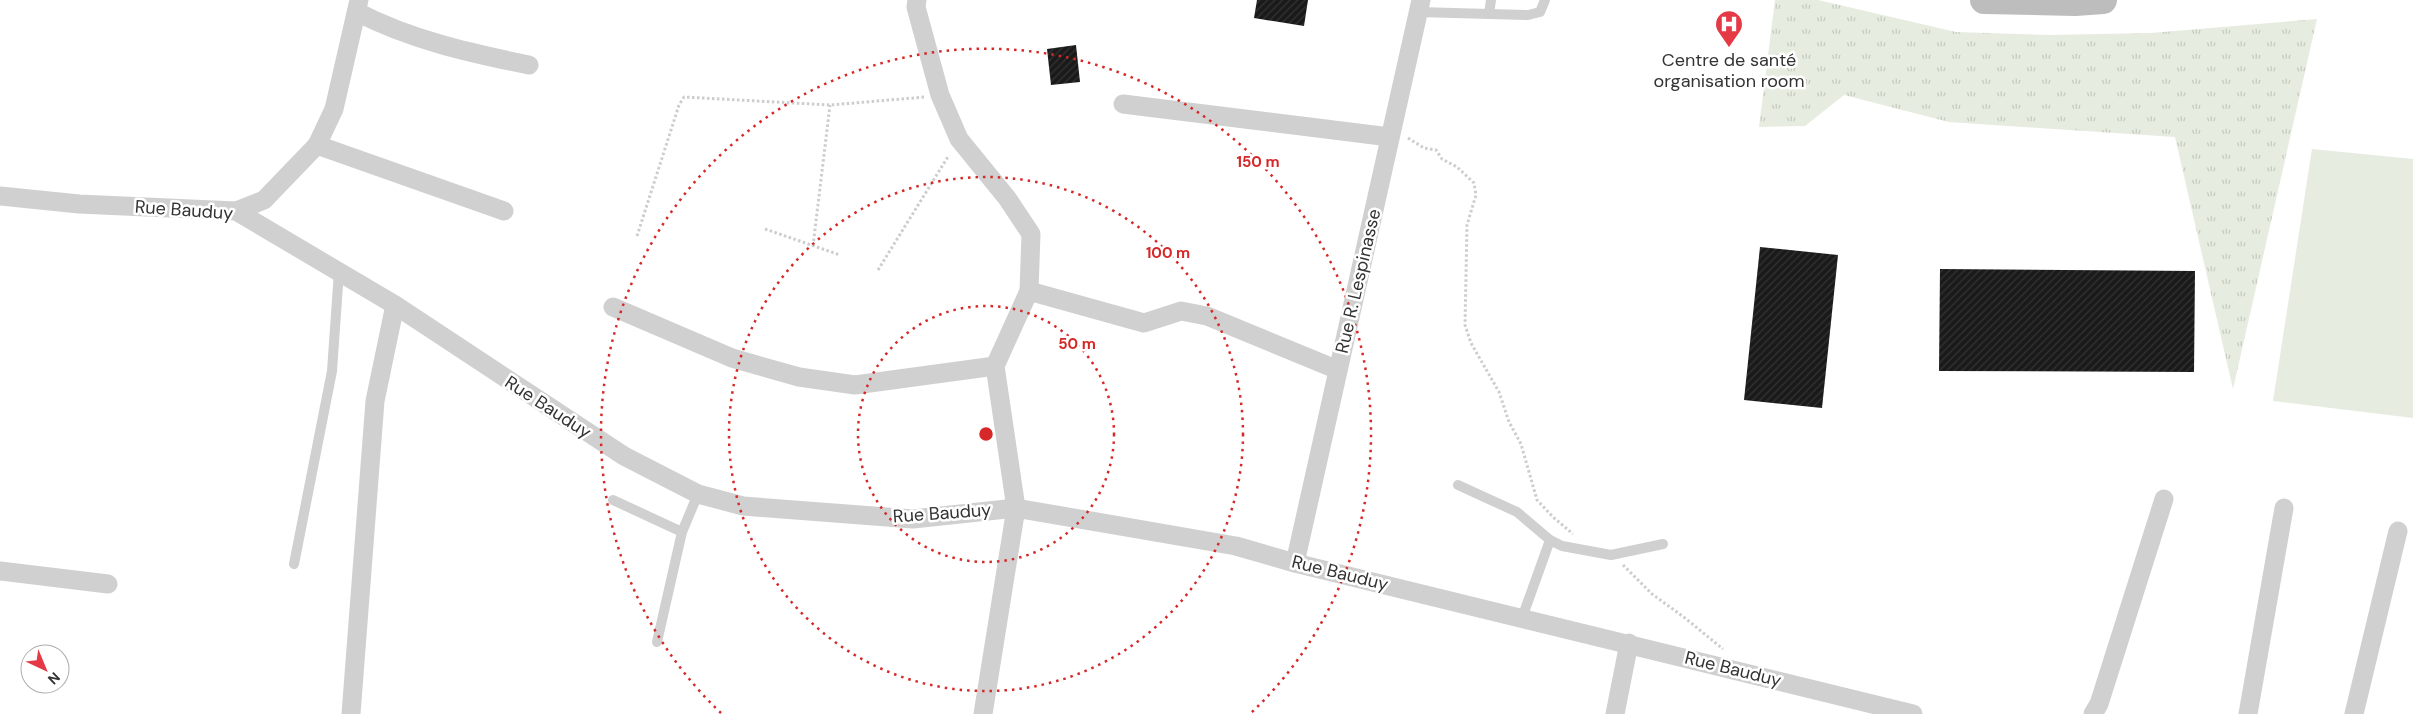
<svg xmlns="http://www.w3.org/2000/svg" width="2413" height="714" font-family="'DM Sans',sans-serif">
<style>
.grass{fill:url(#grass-tufts)}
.park{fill:#e6ecdf}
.building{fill:url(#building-hatch)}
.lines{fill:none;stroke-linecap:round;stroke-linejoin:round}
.path{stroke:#cdcdcd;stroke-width:3;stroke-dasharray:2.5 2.5;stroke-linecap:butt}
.lane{stroke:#d0d0d0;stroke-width:10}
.street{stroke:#d0d0d0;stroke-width:19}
.secondary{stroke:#bdbdbd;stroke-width:28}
.ring{fill:none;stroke:#d62828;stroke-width:2.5;stroke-dasharray:2.5 5}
.labels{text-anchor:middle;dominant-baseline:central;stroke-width:5;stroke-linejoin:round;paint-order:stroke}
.poi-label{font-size:18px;fill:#333;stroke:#fff}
.street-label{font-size:18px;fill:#333;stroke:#fff}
.centre{fill:#d62828;stroke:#fff;stroke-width:2.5}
.ring-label{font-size:15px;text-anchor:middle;font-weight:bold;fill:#d62828;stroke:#fff;stroke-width:5;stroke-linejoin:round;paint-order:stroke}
</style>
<defs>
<pattern id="grass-tufts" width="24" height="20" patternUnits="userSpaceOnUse" patternTransform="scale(1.25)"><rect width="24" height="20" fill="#e6ecdf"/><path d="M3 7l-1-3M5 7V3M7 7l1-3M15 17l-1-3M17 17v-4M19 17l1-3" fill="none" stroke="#c6cbc0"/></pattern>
<pattern id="building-hatch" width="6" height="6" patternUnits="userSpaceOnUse" patternTransform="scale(1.25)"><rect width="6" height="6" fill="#1a1a1a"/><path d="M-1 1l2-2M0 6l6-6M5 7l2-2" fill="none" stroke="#333"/></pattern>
</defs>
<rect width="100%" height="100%" fill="#fff"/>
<path class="grass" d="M1775 0H1818L1956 32 2048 35 2151 33 2317 19 2233 389 2175 137 1949 122 1844 95 1805 126 1759 127Z"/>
<path class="park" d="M2312 149 2413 159V418L2273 401Z"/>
<g class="building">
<path d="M1257 0H1308L1304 26 1254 18Z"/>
<path d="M1076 45 1080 82 1051 85 1047 49Z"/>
<path d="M1760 247 1838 255 1822 408 1744 400Z"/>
<path d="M1940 269 2195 271 2194 372 1939 371Z"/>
</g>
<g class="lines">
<g class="path">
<path d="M1408 138 1424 148 1436 150 1442 159 1457 167 1474 183 1476 195 1467 225 1465 325 1471 343 1499 392 1509 422 1521 444 1537 500 1553 517 1573 534"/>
<path d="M765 229 840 255"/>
<path d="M637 236 679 105 684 97 830 105 925 97"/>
<path d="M813 246 830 105"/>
<path d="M878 270 949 155"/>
<path d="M1623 565 1652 594 1685 618 1723 649"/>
</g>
<g class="lane">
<path d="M1418 12 1528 15 1540 12 1545 0"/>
<path d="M1489 14 1491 0"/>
<path d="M1458 485 1517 512 1550 540 1562 546 1611 555 1663 544"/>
<path d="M613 500 682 532"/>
<path d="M294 564 332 371 339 271"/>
<path d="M1522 618 1550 540"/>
<path d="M657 642 682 532 698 494"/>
</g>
<g class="street">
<path d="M917 0 916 7 940 95 959 139 1007 198 1031 234 1029 291 995 366 1016 508 983 714"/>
<path d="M357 12C411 40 470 53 529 65"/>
<path d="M1123 104 1390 137"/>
<path d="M317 145 504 211"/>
<path d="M0 196 79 204 236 211 395 305 624 456 698 494 743 506 913 519 1016 508 1236 546 1295 563 1913 714"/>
<path d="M236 211 264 200 317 145 334 109 359 0"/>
<path d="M1029 291 1144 323 1181 311 1207 316 1338 370"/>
<path d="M613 307 732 358 799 377 855 385 995 366"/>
<path d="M1295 563 1421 0"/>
<path d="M0 571 108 584"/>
<path d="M351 714 375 401 395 305"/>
<path d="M1615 714 1629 643"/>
<path d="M2093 714 2099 704 2164 499"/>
<path d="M2248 714 2284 508"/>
<path d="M2354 714 2398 531"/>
</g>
<path class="secondary" d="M1984 0 2075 2 2103 0"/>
</g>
<g class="ring">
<circle cx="986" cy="434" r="128"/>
<circle cx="986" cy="434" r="257"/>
<path d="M721 713A385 385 0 1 1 1251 713"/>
</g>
<defs>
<g id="hospital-pin" transform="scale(1.4375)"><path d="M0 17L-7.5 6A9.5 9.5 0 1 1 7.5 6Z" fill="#e63946" stroke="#fff"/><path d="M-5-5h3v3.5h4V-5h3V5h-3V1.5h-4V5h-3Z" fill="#fff"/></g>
</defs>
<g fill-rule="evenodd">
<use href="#hospital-pin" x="1729" y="24"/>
</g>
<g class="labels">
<g class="poi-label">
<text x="1729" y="60">Centre de santé<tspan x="1729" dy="21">organisation room</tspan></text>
</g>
<g class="street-label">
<text transform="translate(184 210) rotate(4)">Rue Bauduy</text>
<text transform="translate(1358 281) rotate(-77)">Rue R. Lespinasse</text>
<text transform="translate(548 407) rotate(33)">Rue Bauduy</text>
<text transform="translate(942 513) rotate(-4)">Rue Bauduy</text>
<text transform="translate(1340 573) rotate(14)">Rue Bauduy</text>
<text transform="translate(1733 669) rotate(14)">Rue Bauduy</text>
</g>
</g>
<circle cx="986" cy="434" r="8" class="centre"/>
<g class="ring-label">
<text x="1258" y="167">150 m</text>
<text x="1168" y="258">100 m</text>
<text x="1077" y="349">50 m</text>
</g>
<g transform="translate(45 669) rotate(136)"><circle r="24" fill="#ffffff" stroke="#adadad"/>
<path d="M0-4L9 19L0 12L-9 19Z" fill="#e63946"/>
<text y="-8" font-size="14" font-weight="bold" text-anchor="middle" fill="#333333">N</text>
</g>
</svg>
